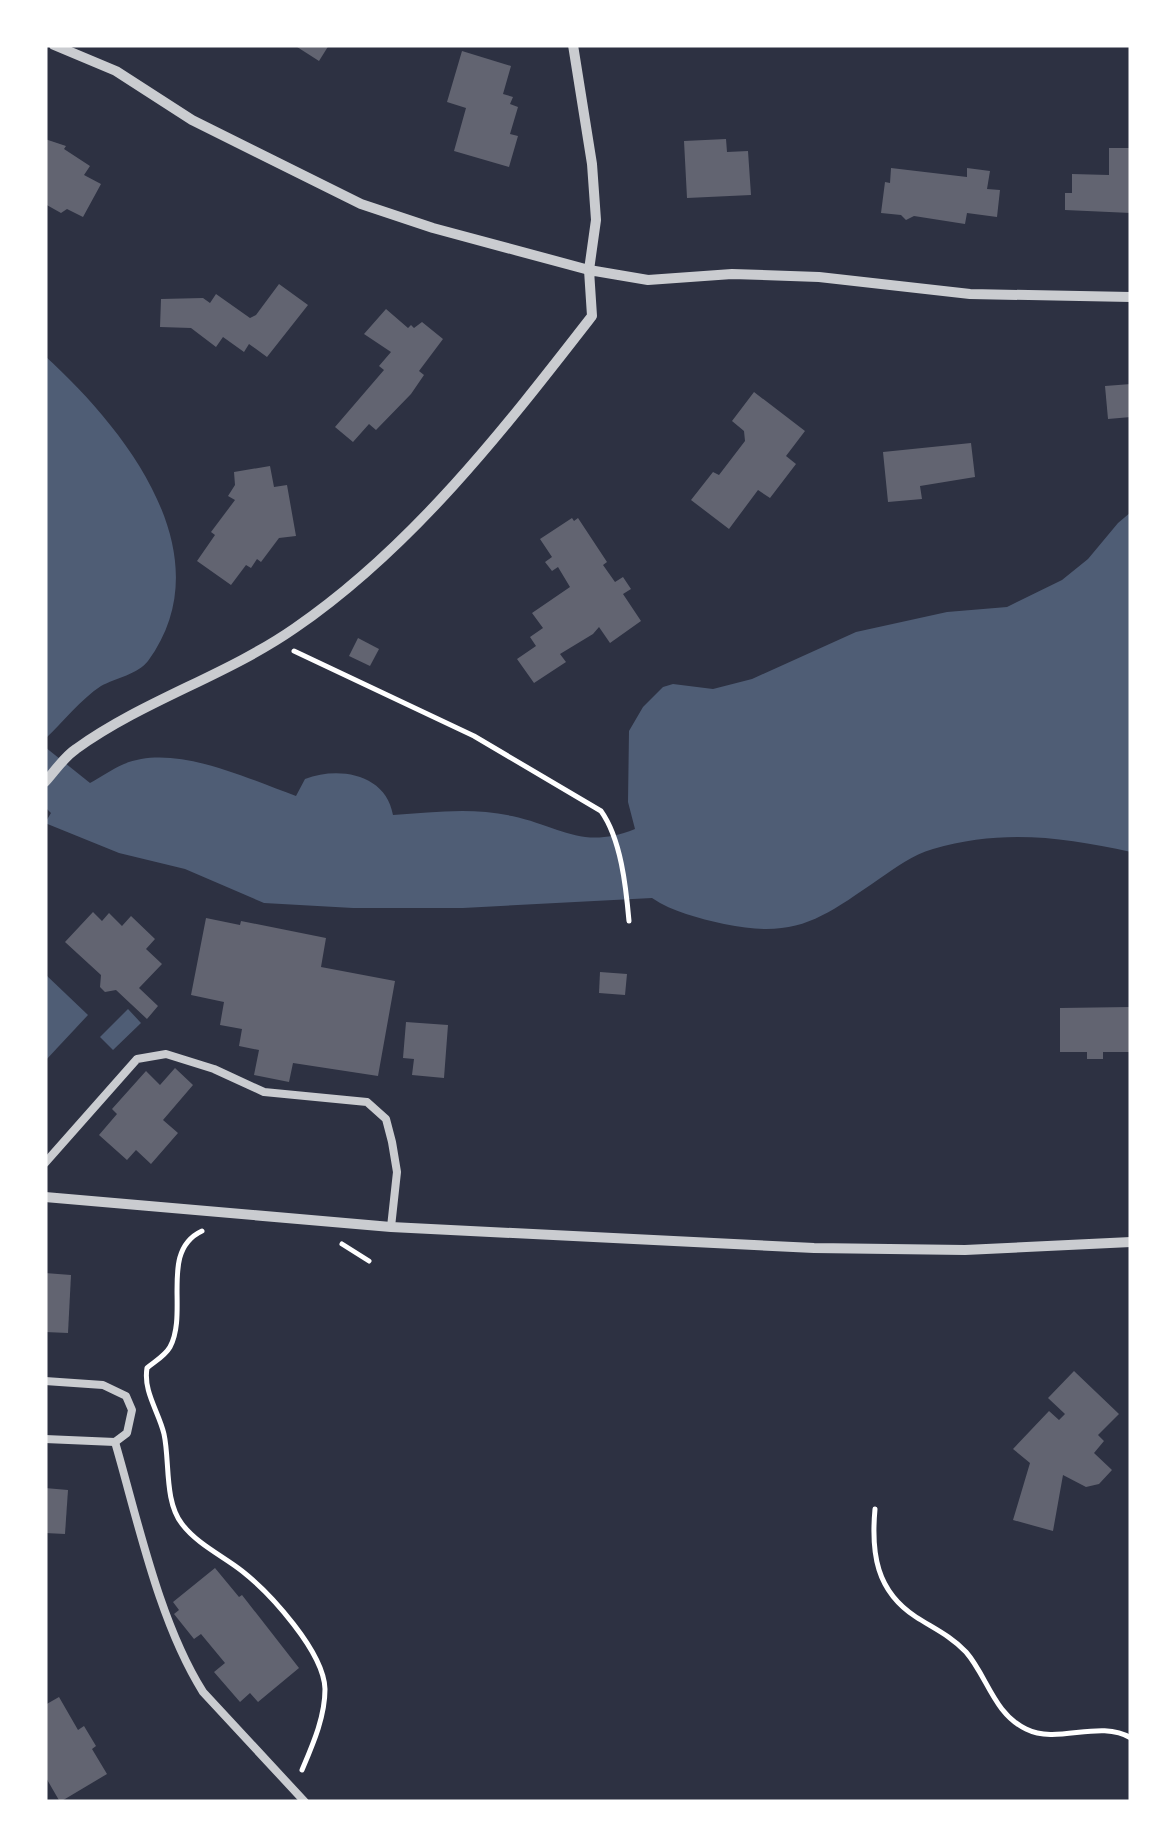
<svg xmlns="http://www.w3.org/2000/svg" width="1176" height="1847" font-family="Helvetica,sans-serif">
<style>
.water{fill:#4f5d75}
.building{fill:#626471}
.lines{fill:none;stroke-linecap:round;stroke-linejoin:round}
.path{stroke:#fff;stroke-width:5}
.service{stroke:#caccd0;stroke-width:8}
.minor{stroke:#caccd0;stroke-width:10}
</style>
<rect width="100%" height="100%" fill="#2d3142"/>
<g class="water">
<path d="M45 356C124 428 226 554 148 661 138 674 116 678 101 686 81 699 63 722 45 739Z"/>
<path d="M1131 512V852C1062 837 1002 829 933 849 912 855 897 867 879 879 821 919 796 939 724 924 698 918 673 912 652 898L463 908H353L264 903 185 869 119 853 45 823 51 813 45 807V747L90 783C101 777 112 769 124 764 175 743 248 779 296 796L305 779C339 766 386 774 393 815 433 812 473 807 512 816 562 827 582 850 635 829L628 802 629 731 643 707 663 687 673 684 713 689 752 679 856 632 947 612 1007 607 1062 580 1088 559 1118 523Z"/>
<path d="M45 974 88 1015 45 1061Z"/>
<path d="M128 1009 141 1023 113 1050 100 1037Z"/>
</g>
<g class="building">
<path d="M294 45H329L319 61Z"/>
<path d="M462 51 511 66 503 94 513 97 510 104 518 107 510 134 518 136 509 167 454 151 466 108 447 102Z"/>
<path d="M45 139 66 146 64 149 90 166 84 175 101 184 83 217 67 209 61 213 45 204Z"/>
<path d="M726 139 727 152 748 151 751 195 687 198 684 141Z"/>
<path d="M1109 148H1131V213L1065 210V193H1072V174L1109 175Z"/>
<path d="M891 168 967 177V168L990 171 987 189 1000 190 997 217 967 213 965 224 914 216 906 220 901 215 881 213 885 182 890 183Z"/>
<path d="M279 284 308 305 267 357 249 344 244 352 223 337 216 347 191 328 160 327 161 299 203 298 210 303 216 294 250 318 256 315Z"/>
<path d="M386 309 408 328 411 325 414 328 422 322 443 339 419 371 424 375 411 394 376 430 369 424 353 442 335 427 384 370 379 366 391 352 364 334Z"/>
<path d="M1131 384V417L1108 419 1105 386Z"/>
<path d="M754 392 805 431 786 456 796 464 770 498 758 490 729 529 691 500 713 472 719 475 745 441 744 431 732 421Z"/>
<path d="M971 443 975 477 920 486 922 499 888 502 883 452Z"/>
<path d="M270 466 274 487 287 485 296 536 279 538 261 562 257 559 251 568 246 565 231 585 197 561 215 535 211 532 235 500 228 496 235 485 234 472Z"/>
<path d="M572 518 574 521 578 518 607 562 603 565 615 582 623 577 631 589 623 594 641 621 610 643 599 627 593 634 560 654 566 662 534 683 517 659 536 646 530 637 543 628 532 613 570 587 558 567 552 571 545 562 552 557 540 539Z"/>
<path d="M358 638 379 649 370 666 349 656Z"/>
<path d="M93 912 102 921 109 913 122 926 131 916 155 939 146 949 162 964 139 988 158 1006 147 1019 116 990 105 992 100 987 101 975 65 942Z"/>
<path d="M206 918 240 925 241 921 326 938 321 967 395 981 378 1076 293 1063 289 1082 254 1075 259 1050 239 1046 242 1029 220 1025 224 1002 191 995Z"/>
<path d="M600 972 627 974 625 995 599 993Z"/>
<path d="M1130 1007 1131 1052H1103V1059H1087V1052H1060V1008Z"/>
<path d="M406 1022 448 1025 444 1078 412 1075 414 1059 403 1058Z"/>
<path d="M175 1068 193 1085 163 1120 178 1133 151 1164 136 1150 127 1160 99 1135 117 1114 112 1109 146 1071 160 1085Z"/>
<path d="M45 1273 71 1275 68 1333 45 1332Z"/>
<path d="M1074 1371 1119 1414 1098 1435 1104 1441 1094 1453 1112 1470 1099 1484 1086 1487 1063 1475 1053 1531 1013 1520 1030 1463 1013 1449 1049 1411 1059 1420 1065 1414 1048 1398Z"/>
<path d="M45 1488 68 1490 65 1534 45 1533Z"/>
<path d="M215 1568 239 1597 242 1595 299 1668 258 1702 250 1693 240 1702 214 1672 225 1663 201 1634 194 1639 174 1614 179 1610 173 1602Z"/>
<path d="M59 1697 78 1730 84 1726 96 1746 92 1749 107 1774 60 1802 45 1776V1705Z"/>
</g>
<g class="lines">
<g class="path">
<path d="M294 651 474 736 601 811C621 839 626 887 629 921"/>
<path d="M202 1231C159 1251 189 1311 170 1347 165 1356 154 1362 147 1368 143 1392 159 1412 164 1434 170 1461 164 1501 182 1524 197 1544 223 1556 242 1571 270 1593 324 1652 325 1689 325 1717 313 1744 302 1770"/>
<path d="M342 1244 369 1261"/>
<path d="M875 1509C871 1553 876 1591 916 1617 933 1628 951 1636 966 1652 987 1676 994 1714 1026 1729 1058 1745 1099 1719 1131 1738"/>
</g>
<g class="service">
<path d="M45 1163 137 1059 166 1054 214 1069 264 1092 367 1102 386 1119 392 1142 397 1172 391 1227"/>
<path d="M45 1381 103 1385 126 1396 132 1410 127 1433 115 1442 45 1439"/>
<path d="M115 1442C138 1521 159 1622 203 1692L305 1802"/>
</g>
<g class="minor">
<path d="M54 45 116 71 192 120 361 204 433 228 589 270 596 220 592 164 573 45"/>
<path d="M45 782C55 771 64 757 76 749 144 700 226 676 295 628 413 547 505 428 592 316L589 270 648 280 732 274 819 277 970 294 1131 297"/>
<path d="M45 1197 391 1227 814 1248 965 1250 1131 1242"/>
</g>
</g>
<rect width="1176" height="1847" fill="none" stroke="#ffffff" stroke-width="95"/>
</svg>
